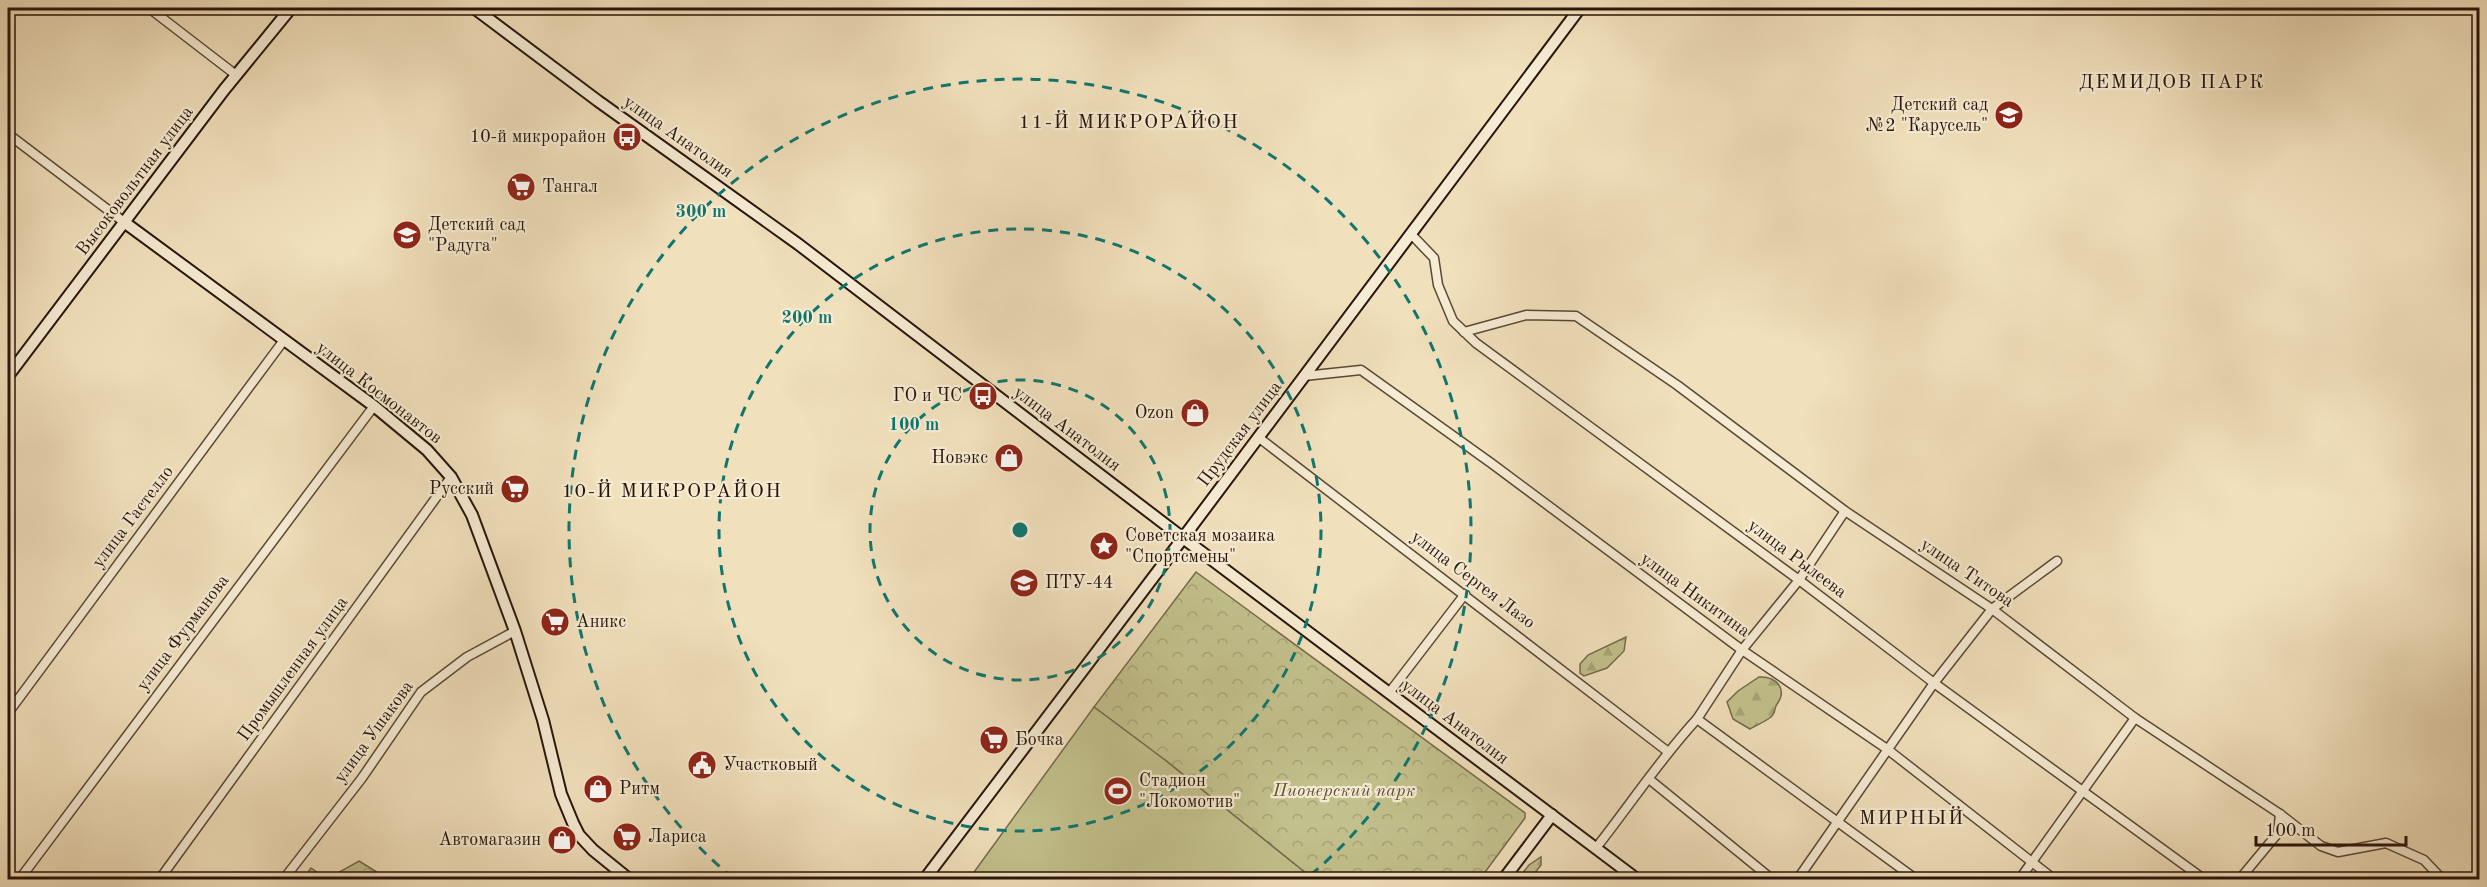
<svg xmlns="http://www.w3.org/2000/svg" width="2487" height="887" font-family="'Old Standard TT',serif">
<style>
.forest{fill:url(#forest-firs);stroke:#756a4b;stroke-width:1.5}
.park{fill:url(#park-crowns);stroke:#756a4b;stroke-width:1.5}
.pitch{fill:#c2c08c;stroke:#756a4b;stroke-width:1.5}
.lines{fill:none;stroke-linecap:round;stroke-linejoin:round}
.street-casing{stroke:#5a4836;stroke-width:11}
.secondary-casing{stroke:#28150a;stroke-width:14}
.street{stroke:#f6ebd3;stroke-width:8}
.secondary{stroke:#f6ebd3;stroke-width:10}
.ring{fill:none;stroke:#0f766e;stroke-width:3;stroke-dasharray:10 8}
.labels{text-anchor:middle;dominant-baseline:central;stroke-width:4.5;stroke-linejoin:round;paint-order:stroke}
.poi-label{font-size:18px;fill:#28150a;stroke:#f6ebd3;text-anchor:start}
.street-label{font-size:18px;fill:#28150a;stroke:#f6ebd3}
.park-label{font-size:18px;font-style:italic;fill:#5e5138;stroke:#f6ebd3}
.neighbourhood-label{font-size:20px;letter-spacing:1.5px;fill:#28150a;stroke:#f6ebd3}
.centre{fill:#0f766e;stroke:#f6ebd3;stroke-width:3}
.ring-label{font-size:18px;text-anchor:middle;font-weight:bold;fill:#0f766e;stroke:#f6ebd3;stroke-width:4.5;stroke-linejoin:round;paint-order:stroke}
</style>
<defs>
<pattern id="forest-firs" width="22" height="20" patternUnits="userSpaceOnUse" patternTransform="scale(1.5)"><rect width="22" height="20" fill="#c2c08c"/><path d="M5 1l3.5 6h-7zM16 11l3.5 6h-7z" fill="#a7a477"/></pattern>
<pattern id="park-crowns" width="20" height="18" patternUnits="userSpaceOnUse" patternTransform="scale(1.5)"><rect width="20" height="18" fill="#c2c08c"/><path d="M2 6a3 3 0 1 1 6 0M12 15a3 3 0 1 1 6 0" fill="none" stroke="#a7a477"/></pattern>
</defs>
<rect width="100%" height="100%" fill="#f1e0bc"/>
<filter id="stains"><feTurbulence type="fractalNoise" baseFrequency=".00333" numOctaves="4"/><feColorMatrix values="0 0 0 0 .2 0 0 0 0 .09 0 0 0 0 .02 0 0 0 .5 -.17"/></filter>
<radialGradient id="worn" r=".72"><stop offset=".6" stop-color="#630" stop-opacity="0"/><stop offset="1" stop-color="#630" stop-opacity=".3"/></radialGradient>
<g class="forest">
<path d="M1626 637 1624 651 1607 668 1584 676 1580 673V664L1588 655Z"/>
<path d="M1759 677C1776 676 1788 689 1777 704 1774 708 1776 713 1771 717 1765 722 1756 725 1750 729L1733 719 1727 702 1738 691Z"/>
<path d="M1541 857V865L1530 879H1518L1529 865Z"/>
</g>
<g class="park">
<path d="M1196 572 1525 813V818L1480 879H1313L1165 760 1094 707Z"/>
<path d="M359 861 388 879H303L311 868 327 879Z"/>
</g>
<path class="pitch" d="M1094 707 1165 760 1312 878 1311 879H969Z"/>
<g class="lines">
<g class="street-casing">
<g id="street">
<path d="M149 8 236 75"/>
<path d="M8 134 124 222"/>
<path d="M1411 234 1434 258 1438 285 1453 321 1476 343 1799 580 1934 683 2205 880"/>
<path d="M1464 332 1526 315 1576 316 1677 385 1845 511 1992 609 2135 718 2280 814 2321 846 2338 852 2386 843 2424 860 2443 880"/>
<path d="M1304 376 1361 370 1491 463 1742 650 1887 749 2055 880"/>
<path d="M1258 437 1667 751"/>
<path d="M1389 693 1465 594"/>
<path d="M8 713 284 340"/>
<path d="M1697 719 1742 650 1799 580 1845 511"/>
<path d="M1649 779 1773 880"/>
<path d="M1596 848C1630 805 1660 759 1697 719L1917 880"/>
<path d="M19 880 374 406"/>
<path d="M159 880 451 477"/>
<path d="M283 880 362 778 421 692 467 657 515 631"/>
<path d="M1797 880 1934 683 1992 609 2057 561"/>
<path d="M2019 880 2135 718"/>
<path d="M2239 880 2278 833 2280 814"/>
</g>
</g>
<g class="secondary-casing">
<g id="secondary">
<path d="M474 8 598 101 798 244 1183 538 1638 880"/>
<path d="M124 222 374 406 427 450 451 477 472 515 515 631 543 720 561 794 573 823 579 835 593 850 630 880"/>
<path d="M8 376 224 90 291 8"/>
<path d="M924 880 1183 538 1580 8"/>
<path d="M1503 880 1552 815"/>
<path d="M2477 880 2480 876"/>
</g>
</g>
<use href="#street" class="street"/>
<use href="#secondary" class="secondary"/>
</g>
<g class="ring">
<circle cx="1020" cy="530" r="150"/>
<circle cx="1020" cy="530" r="301"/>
<path d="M733 878A451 451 0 1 1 1307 878"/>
</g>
<defs>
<g id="school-disc" transform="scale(1.5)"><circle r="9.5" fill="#8f2418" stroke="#f6ebd3"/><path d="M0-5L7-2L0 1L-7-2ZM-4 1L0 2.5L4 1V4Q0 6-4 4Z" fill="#fff"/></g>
<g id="bus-disc" transform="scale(1.5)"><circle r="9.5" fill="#8f2418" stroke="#f6ebd3"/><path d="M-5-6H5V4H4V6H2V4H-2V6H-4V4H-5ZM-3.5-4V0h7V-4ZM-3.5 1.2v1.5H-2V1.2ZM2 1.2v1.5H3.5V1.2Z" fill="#fff"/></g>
<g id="supermarket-disc" transform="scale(1.5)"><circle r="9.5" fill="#8f2418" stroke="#f6ebd3"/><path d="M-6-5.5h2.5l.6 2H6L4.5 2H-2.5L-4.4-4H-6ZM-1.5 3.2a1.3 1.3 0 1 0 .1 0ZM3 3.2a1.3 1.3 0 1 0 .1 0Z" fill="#fff"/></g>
<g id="shop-disc" transform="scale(1.5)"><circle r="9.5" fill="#8f2418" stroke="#f6ebd3"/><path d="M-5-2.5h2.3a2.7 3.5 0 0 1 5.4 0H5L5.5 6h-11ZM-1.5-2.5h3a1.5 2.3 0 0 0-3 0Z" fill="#fff"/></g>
<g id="sight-disc" transform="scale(1.5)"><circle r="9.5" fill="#8f2418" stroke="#f6ebd3"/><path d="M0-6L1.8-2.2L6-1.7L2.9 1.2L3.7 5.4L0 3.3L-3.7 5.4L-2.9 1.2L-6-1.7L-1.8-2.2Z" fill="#fff"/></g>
<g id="university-disc" transform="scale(1.5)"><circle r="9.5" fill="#8f2418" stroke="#f6ebd3"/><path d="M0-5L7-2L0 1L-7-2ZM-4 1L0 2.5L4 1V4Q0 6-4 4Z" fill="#fff"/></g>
<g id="civic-disc" transform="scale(1.5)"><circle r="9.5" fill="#8f2418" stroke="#f6ebd3"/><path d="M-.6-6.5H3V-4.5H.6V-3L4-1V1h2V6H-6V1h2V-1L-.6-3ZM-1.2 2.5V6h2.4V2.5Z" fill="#fff"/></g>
<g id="stadium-disc" transform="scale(1.5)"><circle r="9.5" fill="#8f2418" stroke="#f6ebd3"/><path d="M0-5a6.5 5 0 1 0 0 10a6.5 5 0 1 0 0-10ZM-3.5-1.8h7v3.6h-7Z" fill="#fff"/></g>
</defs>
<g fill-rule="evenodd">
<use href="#school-disc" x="2009" y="115"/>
<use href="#bus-disc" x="627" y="137"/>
<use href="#supermarket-disc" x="521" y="187"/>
<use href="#school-disc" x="407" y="235"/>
<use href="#bus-disc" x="983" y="396"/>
<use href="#shop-disc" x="1195" y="413"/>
<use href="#shop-disc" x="1009" y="458"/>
<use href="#supermarket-disc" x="515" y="489"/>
<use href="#sight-disc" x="1104" y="546"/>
<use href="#university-disc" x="1024" y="583"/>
<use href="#supermarket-disc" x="555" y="622"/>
<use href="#supermarket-disc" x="994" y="740"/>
<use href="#civic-disc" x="702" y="765"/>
<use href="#shop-disc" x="598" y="789"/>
<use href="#stadium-disc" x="1118" y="791"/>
<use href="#supermarket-disc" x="627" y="837"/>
<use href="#shop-disc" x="562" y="840"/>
</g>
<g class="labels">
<g class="poi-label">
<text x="1988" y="105" text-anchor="end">Детский сад<tspan x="1988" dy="21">№2 "Карусель"</tspan></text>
<text x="606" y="137" text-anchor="end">10-й микрорайон</text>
<text x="542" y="187">Тангал</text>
<text x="428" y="225">Детский сад<tspan x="428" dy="21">"Радуга"</tspan></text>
<text x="962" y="396" text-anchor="end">ГО и ЧС</text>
<text x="1174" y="413" text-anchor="end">Ozon</text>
<text x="988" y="458" text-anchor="end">Новэкс</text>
<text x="494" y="489" text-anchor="end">Русский</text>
<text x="1125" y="536">Советская мозаика<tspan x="1125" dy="21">"Спортсмены"</tspan></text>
<text x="1045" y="583">ПТУ-44</text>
<text x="576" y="622">Аникс</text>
<text x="1015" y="740">Бочка</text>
<text x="723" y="765">Участковый</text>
<text x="1139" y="781">Стадион<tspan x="1139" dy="21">"Локомотив"</tspan></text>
<text x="619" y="789">Ритм</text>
<text x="648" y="837">Лариса</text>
<text x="541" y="840" text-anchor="end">Автомагазин</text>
</g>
<g class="street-label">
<text transform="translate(678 137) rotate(35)">улица Анатолия</text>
<text transform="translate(135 181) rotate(-53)">Высоковольтная улица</text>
<text transform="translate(379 393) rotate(38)">улица Космонавтов</text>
<text transform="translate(1067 429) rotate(37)">улица Анатолия</text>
<text transform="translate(1240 434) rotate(-53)">Прудская улица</text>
<text transform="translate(133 517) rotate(-53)">улица Гастелло</text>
<text transform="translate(1797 559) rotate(37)">улица Рылеева</text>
<text transform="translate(1967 573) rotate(34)">улица Титова</text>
<text transform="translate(1473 580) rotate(37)">улица Сергея Лазо</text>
<text transform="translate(1695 595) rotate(36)">улица Никитина</text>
<text transform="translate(183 633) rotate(-53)">улица Фурманова</text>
<text transform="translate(293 669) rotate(-54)">Промышленная улица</text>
<text transform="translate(1455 722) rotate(37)">улица Анатолия</text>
<text transform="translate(374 732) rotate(-54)">улица Ушакова</text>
</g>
<g class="park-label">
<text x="1344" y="791">Пионерский парк</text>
</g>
<g class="neighbourhood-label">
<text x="2172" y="83">ДЕМИДОВ ПАРК</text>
<text x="1129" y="123">11-Й МИКРОРАЙОН</text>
<text x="672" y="492">10-Й МИКРОРАЙОН</text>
<text x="1912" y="819">МИРНЫЙ</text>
</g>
</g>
<circle cx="1020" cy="530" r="9" class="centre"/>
<g class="ring-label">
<text x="701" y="217">300 m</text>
<text x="807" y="323">200 m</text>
<text x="914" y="430">100 m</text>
</g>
<rect width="2487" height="887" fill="none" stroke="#f1e0bc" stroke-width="30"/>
<rect x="9" y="9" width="2469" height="869" fill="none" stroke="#28150a" stroke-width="3"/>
<rect x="15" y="15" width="2457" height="857" fill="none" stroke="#28150a" stroke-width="1.5"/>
<path d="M2256 836v9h150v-9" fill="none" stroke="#28150a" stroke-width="3"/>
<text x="2265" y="836" font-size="18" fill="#28150a" stroke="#f6ebd3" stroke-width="4.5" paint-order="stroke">100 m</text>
<rect width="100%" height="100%" filter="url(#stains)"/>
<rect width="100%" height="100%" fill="url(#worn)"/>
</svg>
